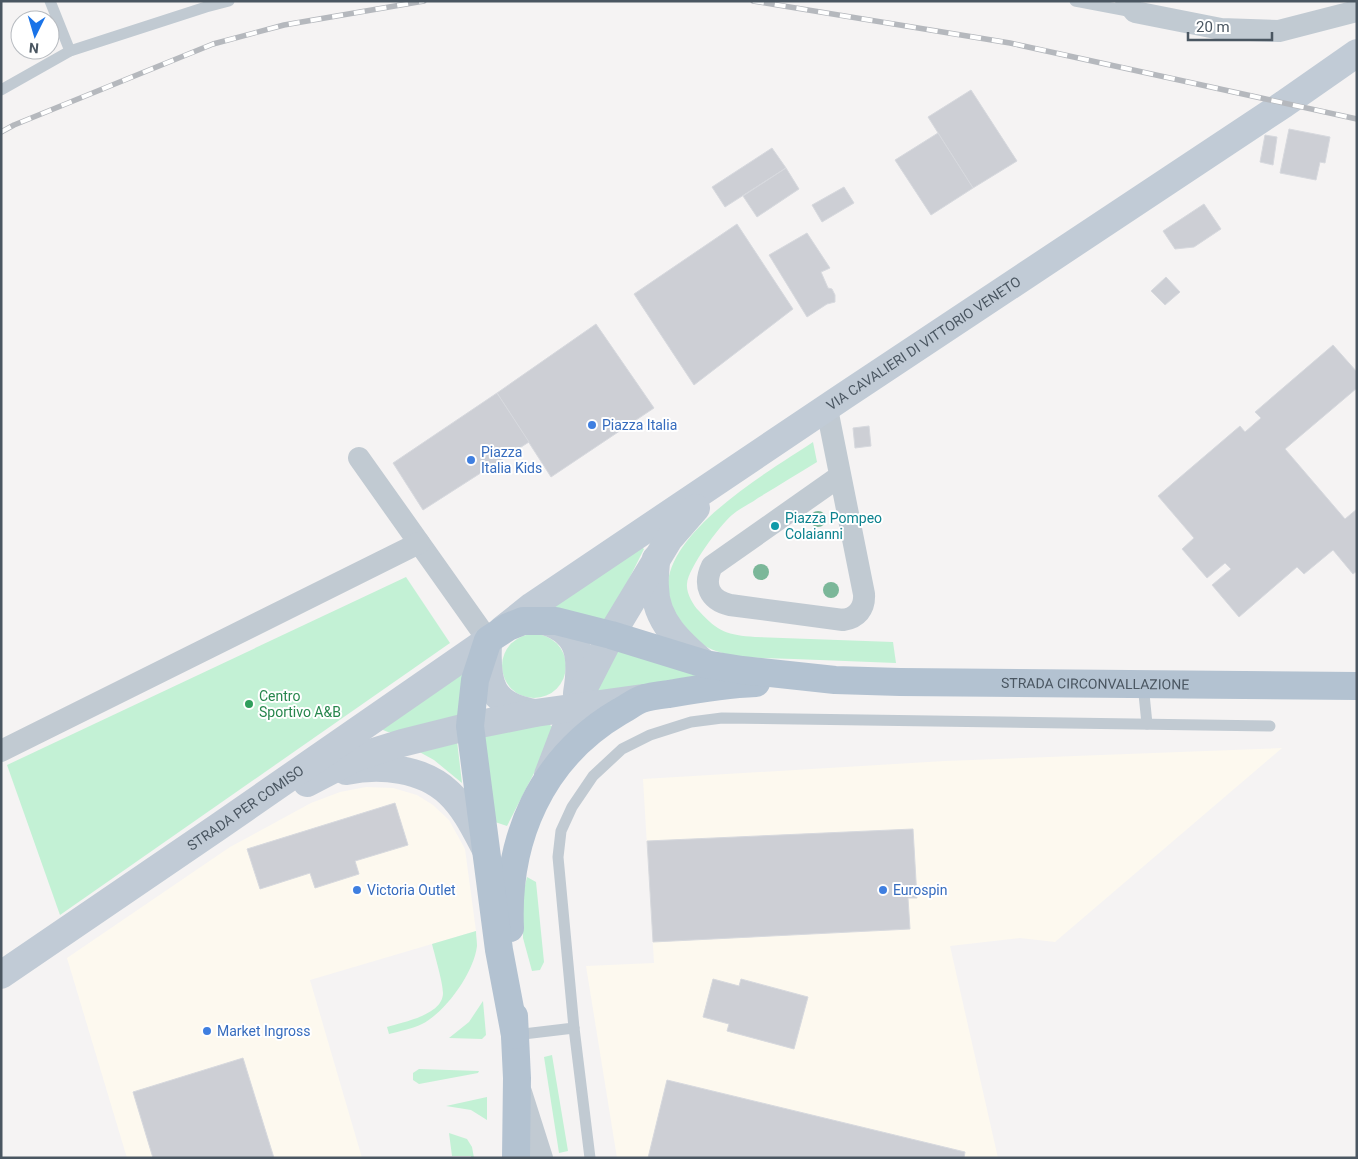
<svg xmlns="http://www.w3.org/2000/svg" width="1358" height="1159" font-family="Roboto,sans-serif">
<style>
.commercial{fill:#fdf9ef}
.green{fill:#c3f1d5}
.building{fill:#cdcfd5;stroke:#d7d9de}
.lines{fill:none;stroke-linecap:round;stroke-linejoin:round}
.lane{stroke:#c1cad2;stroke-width:11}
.street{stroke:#c1cad2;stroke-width:22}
.secondary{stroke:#c1cbd6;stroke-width:28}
.primary{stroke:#b3c2d1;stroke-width:28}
.rail-casing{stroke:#b5b8bd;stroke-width:5.5}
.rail{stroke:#fff;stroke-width:4;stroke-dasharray:11;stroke-linecap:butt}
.tree{fill:#7bb799}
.shop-dot{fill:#3f7fe0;stroke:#fff;stroke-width:2}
.culture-dot{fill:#0f9aa8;stroke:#fff;stroke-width:2}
.leisure-dot{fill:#2e9e5b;stroke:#fff;stroke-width:2}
.labels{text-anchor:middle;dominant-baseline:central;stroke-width:4;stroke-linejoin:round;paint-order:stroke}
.street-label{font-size:14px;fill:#4a5661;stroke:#fff}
.shop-label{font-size:14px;fill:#366cbe;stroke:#fff;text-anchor:start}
.culture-label{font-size:14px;fill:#0d838f;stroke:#fff;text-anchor:start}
.leisure-label{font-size:14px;fill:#27864d;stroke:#fff;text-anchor:start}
</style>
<rect width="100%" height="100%" fill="#f5f3f3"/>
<g class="commercial">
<path d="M1282 748 1055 942 1020 938 950 946 998 1158H617L586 966 654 963 643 779 945 761Z"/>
<path d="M366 787 393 788 417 795 433 805 449 820 465 849 476 931 310 980 362 1158H127L67 958 230 847 311 803 340 792Z"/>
</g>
<g class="green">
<path d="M813 442 817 462C797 474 778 486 758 498 750 504 740 508 732 515 720 525 688 568 687 584 686 593 693 605 699 611 718 632 728 635 755 637L893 642 896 663C862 662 828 660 794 659 769 658 743 659 719 652 699 646 691 634 679 619 627 551 769 472 813 442Z"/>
<path d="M638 544 644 549 607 623 546 608Z"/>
<path d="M406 577 450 643 60 915 7 765Z"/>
<circle cx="534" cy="666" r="32"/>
<path d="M616 648 701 675 598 692 594 688Z"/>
<path d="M460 671 465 674 461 716 394 732H388L383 730V726Z"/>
<path d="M548 724 555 728 554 734 507 826 489 820 482 735Z"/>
<path d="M457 741 462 783 434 760 414 749Z"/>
<path d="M527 877 536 882 544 962 540 970 532 971 523 938V894Z"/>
<path d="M476 931C476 936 477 941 477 946 474 972 446 1012 422 1024 412 1029 400 1031 389 1034L387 1027C403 1022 443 1015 443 993 443 983 435 956 432 944Z"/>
<path d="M483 1001 486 1035 482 1039 449 1038 469 1022Z"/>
<path d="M552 1055 568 1151 559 1153 544 1057Z"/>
<path d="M419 1069 479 1071 478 1073 419 1084 413 1080V1073Z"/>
<path d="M487 1097V1120L471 1110 446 1106Z"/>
<path d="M449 1133 467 1139 472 1147 474 1158H471V1156H452Z"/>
</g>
<g class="building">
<path d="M971 90 1017 161 973 188 928 117Z"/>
<path d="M1289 129 1330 137 1325 163 1320 162 1316 180 1280 173Z"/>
<path d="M938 133 973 188 931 215 895 160Z"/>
<path d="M1265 135 1277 137 1273 165 1260 162Z"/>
<path d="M772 148 786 168 725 207 712 187Z"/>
<path d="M786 168 799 189 757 217 743 196Z"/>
<path d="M844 187 854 203 822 222 812 205Z"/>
<path d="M1204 204 1221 229 1194 247 1175 249 1163 231Z"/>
<path d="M737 224 793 309 694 385 634 294Z"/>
<path d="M807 233 830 268 821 272 828 288 832 289 835 295V302L827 304 807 317 769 255Z"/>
<path d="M1166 277 1180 292 1165 305 1151 291Z"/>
<path d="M596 324 654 408 551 477 497 393Z"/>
<path d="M1333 345 1357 372V388L1285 449 1345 519 1357 509V571L1353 574 1333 550 1304 574 1297 567 1239 617 1212 585 1231 569 1225 563 1207 578 1182 549 1194 538 1158 496 1240 426 1245 432 1261 418 1255 412Z"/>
<path d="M497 393 529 442 423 510 393 463Z"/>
<path d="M869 426 871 446 855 448 853 428Z"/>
<path d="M395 803 408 845 355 861 359 874 315 888 310 873 260 889 247 849Z"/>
<path d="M913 829 917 898H908L910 929 653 942 647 841Z"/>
<path d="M713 979 739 986 741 979 808 997 794 1049 727 1031 729 1024 703 1017Z"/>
<path d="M243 1058 274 1158H153L133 1092Z"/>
<path d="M667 1080 965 1152 964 1158H648Z"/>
</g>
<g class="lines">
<g class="lane">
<path d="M50 1 70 51"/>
<path d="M1075 1 1133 12"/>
<path d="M1 90 70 51 206 7 229 1"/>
<path d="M1143 684 1147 724"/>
<path d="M515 1035 574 1028"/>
<path d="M590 1158 574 1028 558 857 561 831 572 807 593 776 622 749 650 735 691 722 722 718 1270 726"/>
</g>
<g class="street">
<path d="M1126 1 1135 12 1221 29 1279 31 1357 11"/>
<path d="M827 409 864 594C865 609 857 618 843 620L730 605C709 600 703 585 712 566L840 476"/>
<path d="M359 458 488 640"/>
<path d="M1 751 419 543"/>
<path d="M521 1092 542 1158"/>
</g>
<g class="secondary">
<path d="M656 559C656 568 654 578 655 587 655 621 681 644 705 664"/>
<path d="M540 620C581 630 583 657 577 693"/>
<path id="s1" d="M502 630 532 606 844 396 1284 104 1357 53"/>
<path d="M488 644C486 684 491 706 535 713"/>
<path d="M346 771C380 764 423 768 449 793 465 808 475 829 485 848"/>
<path d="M548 775 574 707 611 635 669 539 696 508"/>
<path d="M307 783 357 757 402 743 470 726 535 713 643 698"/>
<path id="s2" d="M1 975 218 827 488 640"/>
</g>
<g class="primary">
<path d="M510 928C506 839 541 758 619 712 627 708 634 702 642 699 650 696 660 695 669 694 697 689 726 684 756 683"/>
<path d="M514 1016 517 1078 516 1158"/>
<path id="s3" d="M515 1035 499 950 470 726 475 680 488 640 508 627 523 621H556L611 635 705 664 742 670 835 680 900 682 1357 686"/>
</g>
<g class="rail-casing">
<g id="rail">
<path d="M753 1 1010 43 1357 119"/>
<path d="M1 132 14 125 213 44 284 25 424 1"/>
</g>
</g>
<use href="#rail" class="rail"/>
</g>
<g class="tree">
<circle cx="818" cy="519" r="8"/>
<circle cx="761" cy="572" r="8"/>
<circle cx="831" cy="590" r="8"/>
</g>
<g class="shop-dot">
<circle cx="592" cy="425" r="5"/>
<circle cx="471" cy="460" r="5"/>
<circle cx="357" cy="890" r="5"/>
<circle cx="883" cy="890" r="5"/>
<circle cx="207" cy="1031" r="5"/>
</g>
<circle class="culture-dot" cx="775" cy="526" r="5"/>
<circle class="leisure-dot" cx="249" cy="704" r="5"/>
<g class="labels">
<g class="street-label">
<text stroke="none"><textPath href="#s1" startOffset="510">VIA CAVALIERI DI VITTORIO VENETO</textPath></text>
<text stroke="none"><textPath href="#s3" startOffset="1020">STRADA CIRCONVALLAZIONE</textPath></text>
<text stroke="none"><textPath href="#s2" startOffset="296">STRADA PER COMISO</textPath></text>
</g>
<g class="shop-label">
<text x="602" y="425">Piazza Italia</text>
<text x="481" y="452">Piazza<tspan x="481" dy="16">Italia Kids</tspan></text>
<text x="367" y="890">Victoria Outlet</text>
<text x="893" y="890">Eurospin</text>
<text x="217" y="1031">Market Ingross</text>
</g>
<g class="culture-label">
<text x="785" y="518">Piazza Pompeo<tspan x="785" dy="16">Colaianni</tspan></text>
</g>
<g class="leisure-label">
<text x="259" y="696">Centro<tspan x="259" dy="16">Sportivo A&amp;B</tspan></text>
</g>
</g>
<rect width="1358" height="1159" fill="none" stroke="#4a5661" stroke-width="5"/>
<g transform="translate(35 35) rotate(185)"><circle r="24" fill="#ffffff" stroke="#b7bbc0"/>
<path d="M0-4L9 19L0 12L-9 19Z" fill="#1a73e8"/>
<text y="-8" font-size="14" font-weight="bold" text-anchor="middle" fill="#4a5661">N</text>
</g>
<path d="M1188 32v8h84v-8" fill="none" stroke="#4a5661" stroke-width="2.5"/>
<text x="1196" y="32" font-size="15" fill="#4a5661" stroke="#ffffff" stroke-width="4" paint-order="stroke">20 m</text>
</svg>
